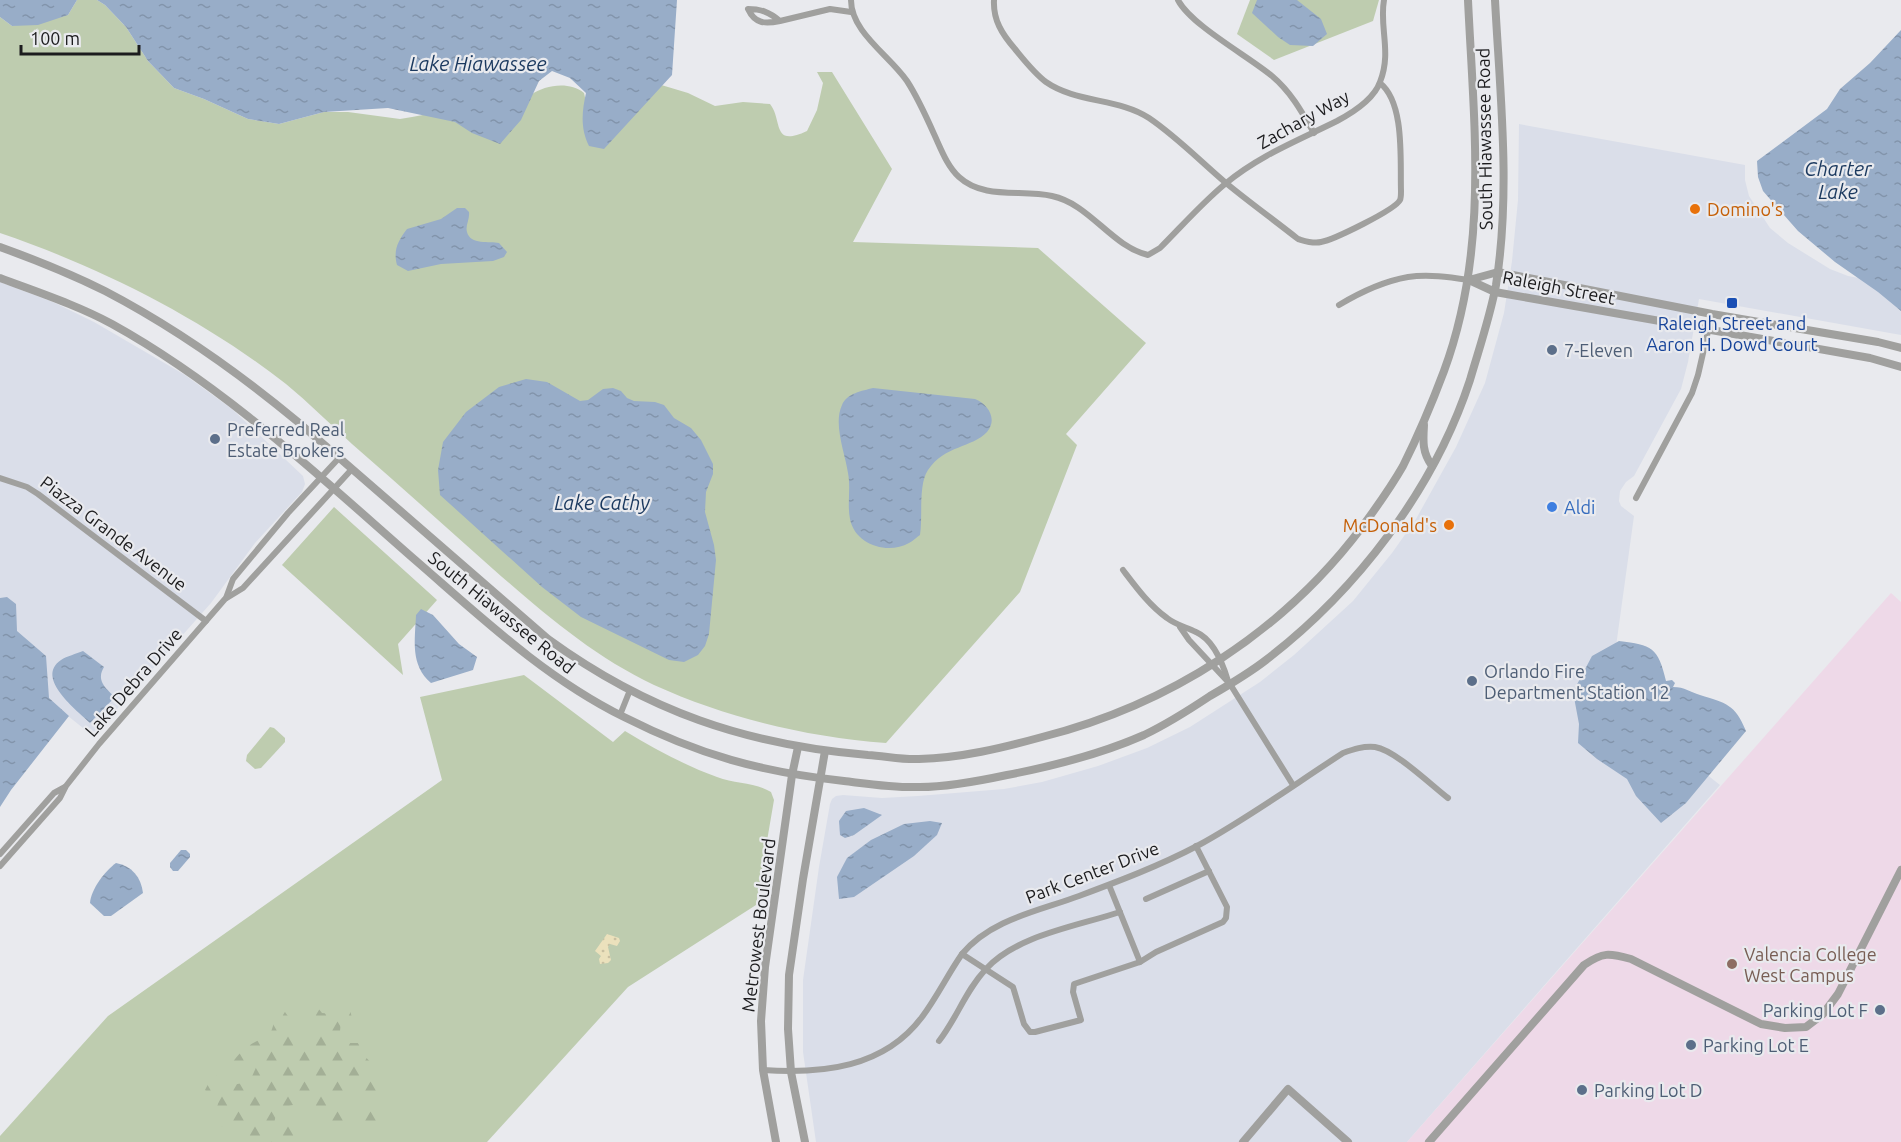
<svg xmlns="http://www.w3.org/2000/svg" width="1901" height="1142" font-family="Ubuntu,sans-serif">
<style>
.built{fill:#dadee9}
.education{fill:#eed9e8}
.green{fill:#beccaf}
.forest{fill:url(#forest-firs)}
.sand{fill:url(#sand-dots)}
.water{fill:url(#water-ripples)}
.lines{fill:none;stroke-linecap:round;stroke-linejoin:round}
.minor{stroke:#a0a09e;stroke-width:6}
.tertiary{stroke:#a0a09e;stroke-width:8}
.food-dot{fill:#e8710a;stroke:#e9eaee;stroke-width:2}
.transit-dot{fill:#1a4fb4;stroke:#e9eaee;stroke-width:2}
.service-dot{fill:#5c6f8a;stroke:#e9eaee;stroke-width:2}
.shop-dot{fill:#3f7fe0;stroke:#e9eaee;stroke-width:2}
.education-dot{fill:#8d6e63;stroke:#e9eaee;stroke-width:2}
.labels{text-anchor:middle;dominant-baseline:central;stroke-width:4.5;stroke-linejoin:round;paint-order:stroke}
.street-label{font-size:18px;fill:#1c1c1e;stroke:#e9eaee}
.food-label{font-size:18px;fill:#c56008;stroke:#e9eaee;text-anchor:start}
.transit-label{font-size:18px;fill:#164399;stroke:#e9eaee}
.service-label{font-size:18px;fill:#4e5e75;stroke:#e9eaee;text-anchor:start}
.shop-label{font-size:18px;fill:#366cbe;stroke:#e9eaee;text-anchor:start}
.education-label{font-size:18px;fill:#785e54;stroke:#e9eaee;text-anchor:start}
.water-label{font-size:20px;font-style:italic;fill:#1b395f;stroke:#e9eaee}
</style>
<defs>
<pattern id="forest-firs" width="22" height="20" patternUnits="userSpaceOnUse" patternTransform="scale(1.5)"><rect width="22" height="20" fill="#beccaf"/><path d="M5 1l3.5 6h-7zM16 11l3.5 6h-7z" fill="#a3af96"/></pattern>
<pattern id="sand-dots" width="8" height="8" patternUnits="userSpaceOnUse" patternTransform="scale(1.5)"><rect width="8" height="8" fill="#ebe1bc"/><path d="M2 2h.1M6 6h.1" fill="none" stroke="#c9c0a1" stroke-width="1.8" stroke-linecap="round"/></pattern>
<pattern id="water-ripples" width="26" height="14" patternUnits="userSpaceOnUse" patternTransform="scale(1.5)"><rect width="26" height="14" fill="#98adc8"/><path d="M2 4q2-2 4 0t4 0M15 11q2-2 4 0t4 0" fill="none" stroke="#8294ab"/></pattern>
</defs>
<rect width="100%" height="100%" fill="#e9eaee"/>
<g class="built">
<path d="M1519 124 1745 165V180L1749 196 1770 228 1788 243 1830 269 1848 276 1901 286V335L1699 299 1688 362 1681 389 1634 476 1626 482 1620 491 1619 501 1621 506 1634 516 1609 697 1720 785 1407 1142H816L803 1052V980L819 867 830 804 832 799 836 796 843 795 882 798 918 796 1004 789 1042 782 1098 766 1147 748 1190 727 1260 682 1294 655 1353 601 1392 553 1416 519 1456 447 1485 383 1504 313 1512 261 1518 200Z"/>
<path d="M0 282 53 302 94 322 185 375 232 409 303 476 305 484 302 492 255 543 211 603 93 736 68 716 0 680Z"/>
</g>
<path class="education" d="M1891 593 1901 602V1142H1407Z"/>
<g class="green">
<path d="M77 0H97L105 5 126 27 148 61 174 88 204 99 248 119 279 124 324 112H348L400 119 412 117 531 95C545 85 569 81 584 93L586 102 648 81 688 93 715 106 743 102 770 104C783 120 771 148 807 131L817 110 823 83 817 72H832L892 169 853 242 1038 248 1146 343 1066 434 1077 445 1020 592 886 743C806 737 727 718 654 685 594 657 542 612 493 569 446 527 399 485 352 444 330 424 309 403 286 384 203 319 100 267 0 233V17L12 26 68 15Z"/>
<path d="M1250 0H1379L1373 21 1274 60 1237 34Z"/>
<path d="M334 507 437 600 398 644 403 675 282 565Z"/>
<path d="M524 675 613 742 625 731C655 749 684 765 717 777 735 784 755 782 771 792L774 800 756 905 628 987 487 1142H0V1136L108 1016 442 780 420 697Z"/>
<path d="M270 727 274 728 285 738V742L261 768 255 769 246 761 247 755Z"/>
</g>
<path class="forest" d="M348 1002 352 1018 341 1021 340 1031 332 1041 340 1044 341 1049 349 1043H361V1052L373 1065 371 1073 380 1078 379 1093 372 1097 380 1114 374 1125 363 1129 361 1124 367 1115 358 1093 335 1100 341 1108 347 1109V1121L333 1129 318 1120 313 1106 293 1105 277 1109 274 1124 282 1127 291 1124 301 1137V1142H240L248 1123 236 1121 218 1128 213 1121 221 1093 211 1096 205 1090 214 1073C227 1086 233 1086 250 1081L258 1063 248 1072 235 1078 230 1066C242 1048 251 1043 270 1035L277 1014 285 1012 299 1032 295 1040 305 1043 314 1031 315 1022 307 1019 305 1008 314 1003 322 1013 333 1014 330 1005Z"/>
<path class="sand" d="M607 934 619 938 620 941 617 946 610 944 608 947 611 960 608 963 600 964 599 959 601 956 595 951Z"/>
<g class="water">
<path d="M0 0H77L68 15 38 25 12 26 0 17Z"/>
<path d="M97 0H677L672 75 604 149 589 146C580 128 582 111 586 93L570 78 552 71 539 81 521 120 500 144 472 133 455 122 388 108 324 112 279 124 248 119 204 99 174 88 148 61 126 27 105 5Z"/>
<path d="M1257 0H1297L1321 19 1327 34 1313 46 1290 45 1278 37 1252 13Z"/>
<path d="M1901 30V311L1878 292 1835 262 1798 231 1763 191 1758 177 1757 161 1827 109 1840 89 1870 63Z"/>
<path d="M457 208H465L469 212C470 219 465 226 467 232 470 245 490 241 499 243L507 252 504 257 493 261 441 264 408 271 397 265C393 250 398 241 407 229L441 219Z"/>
<path d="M526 379 547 382 580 401 588 400 603 389 613 388 621 391 627 398 634 401 655 402 664 405 674 418 691 428 701 440 713 464V474L706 492 705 512 714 545 716 560 709 634 705 646 698 655 684 662 669 660 581 617 542 587 440 495 438 470 443 442 466 412 499 387Z"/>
<path d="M873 388 975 399C988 404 998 419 987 432 972 448 945 445 928 470 918 485 923 516 920 535 917 537 913 541 909 543 888 555 855 545 850 519 847 504 851 488 848 473 845 453 833 424 842 405 847 393 862 391 873 388Z"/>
<path d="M7 597 16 604 17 631 46 656 49 698 69 716 11 790 0 807V598Z"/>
<path d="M421 609 433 615 459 644 477 657 473 670 431 683C410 665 415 640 416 615Z"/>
<path d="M1619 641C1652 645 1658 647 1666 681L1672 680 1675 683 1673 687C1685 687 1690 692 1700 695 1726 703 1735 704 1746 731L1686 803 1661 823 1636 796 1627 779 1597 759 1578 743 1579 724 1573 692 1592 656Z"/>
<path d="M83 651 104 667C96 680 105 688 115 697L90 723C78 711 34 678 61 660 67 656 76 654 83 651Z"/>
<path d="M864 808 882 815 854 835 845 838 840 835 839 821 846 811Z"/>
<path d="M930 821 942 823 937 835 914 856 854 897 839 899 837 877 847 858 871 840 904 824Z"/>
<path d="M181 850H186L190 854V857L178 871H173L170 867V863Z"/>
<path d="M116 863C132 866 141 877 143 893L111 916H104L90 903C91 889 105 871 116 863Z"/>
</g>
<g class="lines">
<g class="minor">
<path d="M851 0C851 32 889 55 907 81 918 98 926 116 934 134 941 149 947 166 959 177 984 200 1022 189 1052 196 1090 204 1111 246 1148 255L1160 248C1181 227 1202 203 1225 184 1258 156 1299 140 1337 121 1352 113 1374 99 1380 82 1392 52 1379 27 1384 0"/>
<path d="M994 0C993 20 1002 34 1015 49 1024 60 1034 73 1046 82 1076 103 1119 98 1149 118 1177 137 1200 161 1226 183 1249 202 1274 220 1298 239 1305 241 1313 244 1321 242 1333 240 1395 210 1400 200 1401 198 1401 194 1401 191 1400 160 1405 103 1380 83"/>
<path d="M1178 0C1191 25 1248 56 1272 76 1291 92 1302 112 1314 133"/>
<path d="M780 21C765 24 755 24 748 9 761 9 769 12 780 21L830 9 851 12"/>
<path d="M1339 305C1359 293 1385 281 1408 277 1428 274 1449 277 1469 280"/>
<path d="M0 478 27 487 38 494 206 621"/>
<path d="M1636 498 1692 393 1698 375 1712 314"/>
<path d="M1123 570C1136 587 1149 605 1167 618 1176 625 1186 627 1196 632 1214 640 1223 664 1228 681"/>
<path d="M226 598 233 579 288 513 339 458"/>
<path d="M1180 627 1189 640 1230 684 1293 785"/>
<path d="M620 715 630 690"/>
<path d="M0 854 54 793 65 787"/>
<path d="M0 866 60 798 66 786 99 744 225 599 243 588 352 469"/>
<path d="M1146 899 1209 871"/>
<path d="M962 954 1013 987 1024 1024 1030 1032H1035L1081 1020 1073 992 1074 984 1140 962 1109 885"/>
<path d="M1140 962 1156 952 1223 922 1226 918 1227 907 1196 846"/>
<path d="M939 1041C957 1018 966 990 986 969 1017 935 1078 926 1120 912"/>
<path d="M763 1070C822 1074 884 1068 922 1017 937 997 948 974 962 954 991 919 1039 911 1079 896 1119 881 1159 866 1197 846 1247 819 1295 784 1343 753 1354 749 1363 746 1375 747 1395 750 1431 785 1448 798"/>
</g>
<g class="tertiary">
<path d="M0 247C36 260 71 274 105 291 174 327 239 373 298 422L548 639C647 711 746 745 868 755 885 756 903 760 919 759 961 758 1002 748 1042 737 1169 705 1283 632 1362 527 1376 508 1391 487 1403 466 1418 436 1432 403 1444 371 1489 249 1474 127 1468 0"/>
<path d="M0 278C37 292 77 305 112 324 224 386 318 475 414 559 481 617 545 678 624 717 699 755 761 772 844 781 869 784 895 788 920 787 949 787 979 781 1007 775 1054 766 1101 754 1144 735 1167 724 1189 710 1210 696 1229 685 1248 674 1266 660 1356 591 1434 490 1470 380 1479 349 1490 317 1496 285 1511 191 1500 94 1495 0"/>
<path d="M1469 280 1495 292 1870 358 1901 367"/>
<path d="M1469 280 1498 272 1712 314 1878 342 1901 348"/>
<path d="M1424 425C1423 441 1422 452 1432 466"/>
<path d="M776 1142 763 1070 761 1021 765 967 792 775 798 747"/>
<path d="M805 1142 791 1072 788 1029 789 975 803 879 825 751"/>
<path d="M1243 1142 1288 1089 1348 1142"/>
<path d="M1429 1142 1584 965C1603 952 1609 953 1631 959L1761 1024 1785 1028 1806 1027 1823 1014 1838 994 1901 870"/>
</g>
</g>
<g class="food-dot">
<circle cx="1695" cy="209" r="6"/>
<circle cx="1449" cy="525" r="6"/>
</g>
<rect class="transit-dot" x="1726" y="297" width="12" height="12" rx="3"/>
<g class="service-dot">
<circle cx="1552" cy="350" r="6"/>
<circle cx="215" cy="439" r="6"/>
<circle cx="1472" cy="681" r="6"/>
<circle cx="1880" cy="1010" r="6"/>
<circle cx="1691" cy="1045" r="6"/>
<circle cx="1582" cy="1090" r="6"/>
</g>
<circle class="shop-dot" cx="1552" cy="507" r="6"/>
<circle class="education-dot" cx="1732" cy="964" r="6"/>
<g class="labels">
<g class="street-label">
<text transform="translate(1303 119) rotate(-29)">Zachary Way</text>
<text transform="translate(1484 139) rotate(-91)">South Hiawassee Road</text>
<text transform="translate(1559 287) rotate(11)">Raleigh Street</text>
<text transform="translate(114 533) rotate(37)">Piazza Grande Avenue</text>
<text transform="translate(502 612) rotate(39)">South Hiawassee Road</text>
<text transform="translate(133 682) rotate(-49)">Lake Debra Drive</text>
<text transform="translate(1092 872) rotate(-21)">Park Center Drive</text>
<text transform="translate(758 925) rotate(-83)">Metrowest Boulevard</text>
</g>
<g class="food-label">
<text x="1707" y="209">Domino's</text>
<text x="1437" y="525" text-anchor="end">McDonald's</text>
</g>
<g class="transit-label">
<text x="1732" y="323">Raleigh Street and<tspan x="1732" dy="21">Aaron H. Dowd Court</tspan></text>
</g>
<g class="service-label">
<text x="1564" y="350">7-Eleven</text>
<text x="227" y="429">Preferred Real<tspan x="227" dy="21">Estate Brokers</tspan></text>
<text x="1484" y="671">Orlando Fire<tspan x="1484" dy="21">Department Station 12</tspan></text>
<text x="1868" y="1010" text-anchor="end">Parking Lot F</text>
<text x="1703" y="1045">Parking Lot E</text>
<text x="1594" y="1090">Parking Lot D</text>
</g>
<g class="shop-label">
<text x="1564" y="507">Aldi</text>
</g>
<g class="education-label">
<text x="1744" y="954">Valencia College<tspan x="1744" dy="21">West Campus</tspan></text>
</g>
<g class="water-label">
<text x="478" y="63">Lake Hiawassee</text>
<text x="1838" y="168">Charter<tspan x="1838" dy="23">Lake</tspan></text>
<text x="602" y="502">Lake Cathy</text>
</g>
</g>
<path d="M21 45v9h118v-9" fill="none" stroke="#1c1c1e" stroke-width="3"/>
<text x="30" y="45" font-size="18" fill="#1c1c1e" stroke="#e9eaee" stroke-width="4.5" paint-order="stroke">100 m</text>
</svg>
